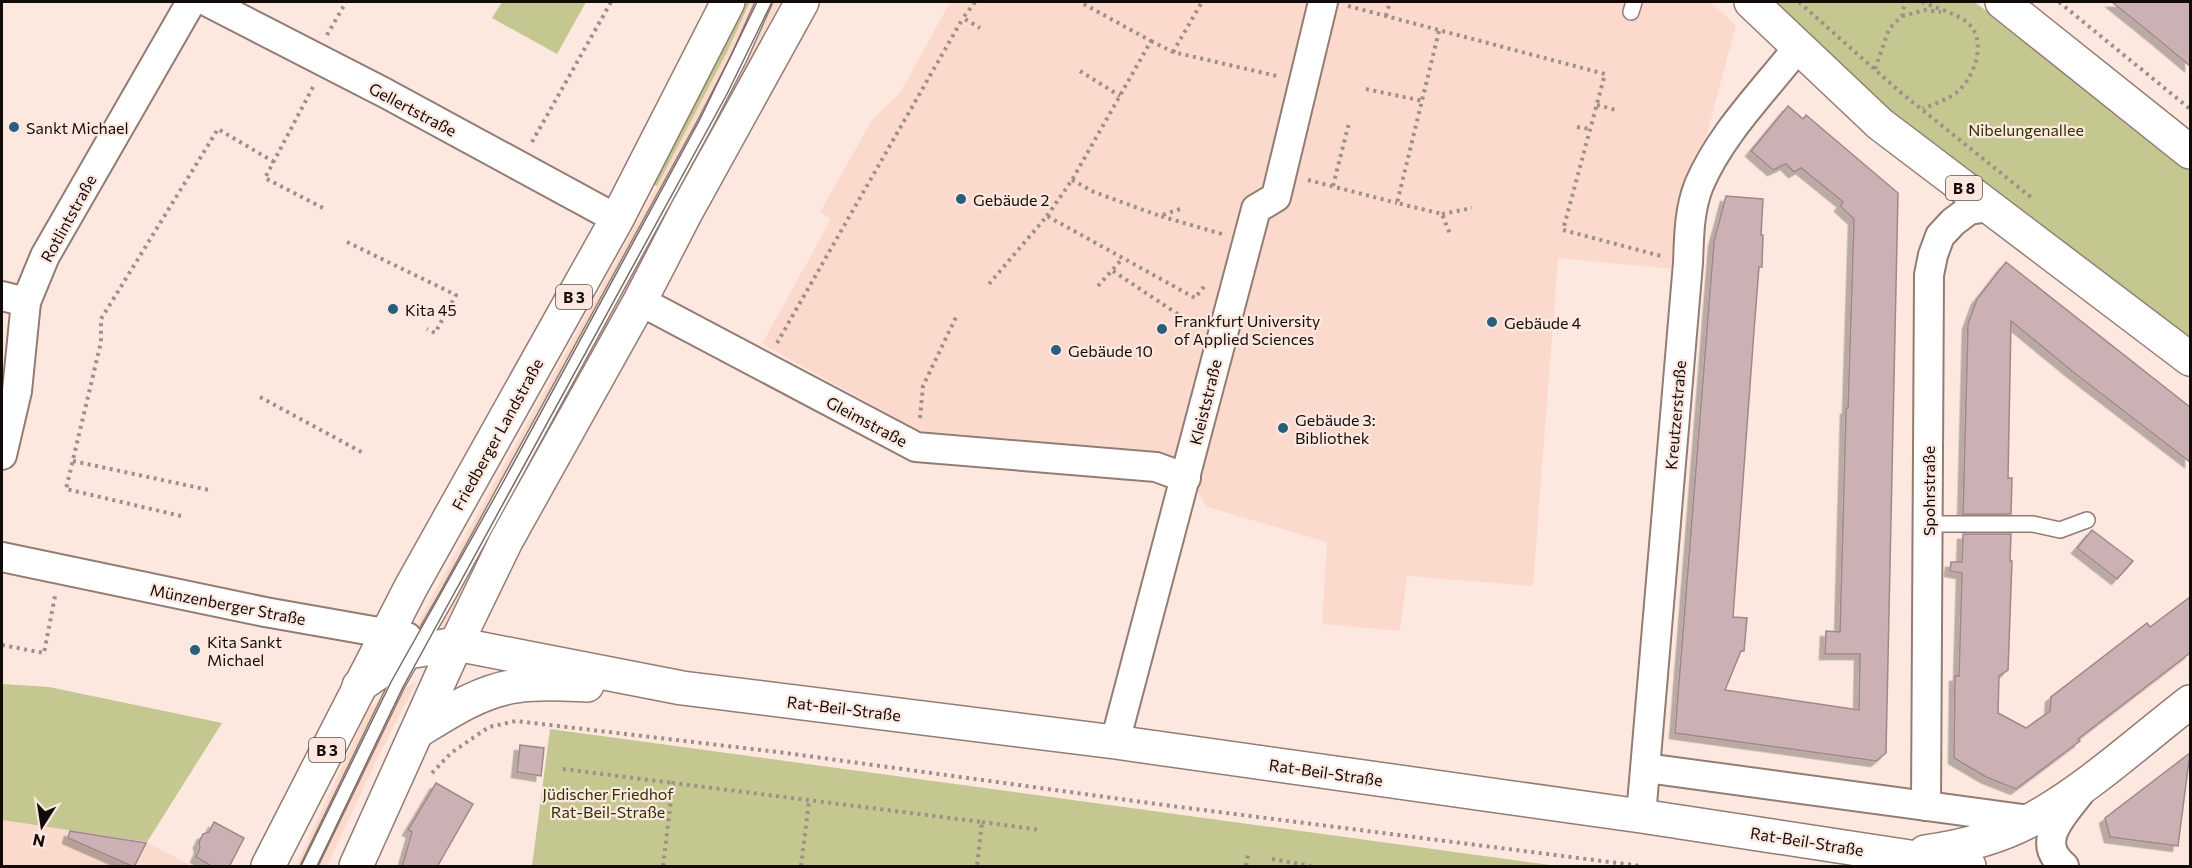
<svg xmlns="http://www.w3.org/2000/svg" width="2192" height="868" font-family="Commissioner,sans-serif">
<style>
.built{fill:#fbdacd}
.green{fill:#c4c790}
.building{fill:#cbb0b4;stroke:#a1878a;stroke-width:1.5;filter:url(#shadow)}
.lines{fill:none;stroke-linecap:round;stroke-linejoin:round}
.lane-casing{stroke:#937c73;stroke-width:18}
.street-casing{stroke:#937c73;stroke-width:32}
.secondary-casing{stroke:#937c73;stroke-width:36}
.primary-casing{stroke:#937c73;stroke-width:36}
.path{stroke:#9f8f89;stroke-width:4;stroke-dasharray:3 4.5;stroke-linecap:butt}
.lane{stroke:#fff;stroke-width:15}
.street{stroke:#fff;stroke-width:28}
.secondary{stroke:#fff;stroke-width:33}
.primary{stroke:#fff;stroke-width:33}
.tram{stroke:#796b66;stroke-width:1.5}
.poi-dot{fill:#295f7a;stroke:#fde8e0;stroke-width:2}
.labels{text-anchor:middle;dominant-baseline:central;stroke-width:4.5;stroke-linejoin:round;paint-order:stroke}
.shield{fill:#fde8e0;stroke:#594d49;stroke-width:1.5}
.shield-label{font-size:15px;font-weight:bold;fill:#130b08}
.street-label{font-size:16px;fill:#130b08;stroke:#fde8e0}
.poi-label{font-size:16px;fill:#130b08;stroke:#fde8e0;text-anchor:start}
.park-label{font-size:16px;fill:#313204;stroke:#fde8e0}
</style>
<defs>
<filter id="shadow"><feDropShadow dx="-5.5" dy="5.5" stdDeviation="0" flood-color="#0004"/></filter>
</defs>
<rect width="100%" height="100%" fill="#fde8e0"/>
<g class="built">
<path d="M750 2H780L765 32V38L626 302 446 627 416 626 653 193 727 52Z"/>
<path d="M950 2H1710L1736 25 1671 269 1558 258 1533 586 1407 576 1400 631 1322 624 1327 542 1207 507 1187 476 1148 450 920 431 762 344 831 219 820 212 872 120 900 93Z"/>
<path d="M417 681 375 763 327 866H296L369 708Z"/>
<path d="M2 820 147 842 191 866H2Z"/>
</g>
<g class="green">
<path d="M502 2H586L557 54 492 18Z"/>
<path d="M740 2H750L727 52 657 186 648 181Z"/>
<path d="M1766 2H1974L2050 56 2190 166V346C2046 234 1899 126 1766 2Z"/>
<path d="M2 684 49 687 222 723 147 842 2 820Z"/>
<path d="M550 729 1558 866H532Z"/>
</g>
<g class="building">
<path d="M2112 2H2190V66L2154 36Z"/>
<path d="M1788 106 1803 119 1806 115 1898 193 1886 753 1876 761 1675 733 1714 241 1726 196 1763 199 1761 235H1763L1762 267H1759L1754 331 1733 617 1747 618 1744 651H1741L1725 690 1859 710 1860 654H1825L1826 631 1840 632 1846 409 1848 408 1854 219 1840 206 1843 202 1801 168 1794 172 1786 164 1773 170 1751 151Z"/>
<path d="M2006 262 2190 407V462L2073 372 2011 321 2008 478H2012L2011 514H1963L1968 324 1977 299Z"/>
<path d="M2092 530 2133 561 2117 579 2077 548Z"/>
<path d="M1963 534H2011L2010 561H2012L2008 670 1999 676 1998 713 2026 728 2050 711 2051 697 2147 623 2150 627 2190 597V653L2078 739 2080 741 2016 789 1986 777 1954 758 1955 676H1959L1962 573 1950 571 1951 562H1962Z"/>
<path d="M520 745 544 748 541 776 517 772Z"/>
<path d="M2190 753 2178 846 2110 837 2105 818Z"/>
<path d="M436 783 473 804 437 867H402L412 832 408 830Z"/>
<path d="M214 822 244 838 229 867H213L196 857 200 848 199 842 203 834 209 832Z"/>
<path d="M70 831 146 843 134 867 68 838Z"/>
</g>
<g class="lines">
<g class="lane-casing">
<g id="lane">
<path d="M1631 12 1634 2"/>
<path d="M1928 524H2033L2060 530 2087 520"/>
<path d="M309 866 397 684 448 595 705 124 739 58 764 2"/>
</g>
</g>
<g class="street-casing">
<g id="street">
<path d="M208 2 385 93 617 219"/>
<path d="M2 296 26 302"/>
<path d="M640 301 916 447 1156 467 1186 478"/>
<path d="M2 455 17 391 26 302 45 256 191 2"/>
<path d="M2 557 265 612 407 637"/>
<path d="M1115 742 1256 209 1276 197 1323 2"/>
<path d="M1646 768 2030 820"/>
<path d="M1926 806 1929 275 1933 255 1940 236 1953 222 1969 210 1989 207"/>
<path d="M1641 816 1688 263C1689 237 1689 210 1699 185 1721 133 1765 90 1799 46"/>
<path d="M2064 866C2035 842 2062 816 2079 794"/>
</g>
</g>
<g class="secondary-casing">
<g id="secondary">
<path d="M359 686 408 652 456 644 682 688 1115 742 1641 816 1969 866"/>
<path d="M418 731C449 712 480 691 516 686 540 682 564 684 587 685"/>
<path d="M1925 852C1961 847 1998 838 2031 820 2089 788 2138 742 2190 702"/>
</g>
</g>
<g class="primary-casing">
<g id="primary">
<path d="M1751 2 1880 124 2190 359"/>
<path d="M2002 2 2190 152"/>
<path d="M268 866 411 587 617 219 728 2"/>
<path d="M356 866 456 644 506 541 640 301 686 212 802 2"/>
</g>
</g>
<g class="path">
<path d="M975 2 963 18 980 28"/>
<path d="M1799 2 1900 92 2032 198"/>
<path d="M1922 2C1936 8 1956 13 1968 23 1988 41 1974 79 1956 93 1947 100 1933 104 1923 109"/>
<path d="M2059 2 2190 109"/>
<path d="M1348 6 1605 74 1563 230 1661 256"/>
<path d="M1386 16 1390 2"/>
<path d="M1902 16 1925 10 1941 12"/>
<path d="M1439 31 1397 203 1442 214 1450 234"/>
<path d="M327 35 346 2"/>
<path d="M1151 41 1173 52 1277 76"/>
<path d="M1173 52 1202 2"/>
<path d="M1875 69 1889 29 1902 16 1905 2"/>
<path d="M1080 71 1120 96"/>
<path d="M313 87 265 178 325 209"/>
<path d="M1366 89 1423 101"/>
<path d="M1597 105 1616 110"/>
<path d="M1577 127 1590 129"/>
<path d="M532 142 611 2"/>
<path d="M1072 180 1094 192 1160 216"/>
<path d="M1308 180 1397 203"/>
<path d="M1333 186 1349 123"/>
<path d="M1180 209 1160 216 1222 234"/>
<path d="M1442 214 1472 208"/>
<path d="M1047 216 1072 180 1151 41 1080 2"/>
<path d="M347 242 456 295 435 333 427 329"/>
<path d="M1113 271 1197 327"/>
<path d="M989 284 1047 216 1195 298 1206 284"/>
<path d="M1098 286 1123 258"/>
<path d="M777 343 963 18"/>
<path d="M260 397 365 454"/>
<path d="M920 418 923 386 957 315"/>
<path d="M73 461 209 490"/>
<path d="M181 516 66 489 101 342V319L218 129 274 162"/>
<path d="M2 645 44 653 55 596"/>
<path d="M563 769 673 783"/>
<path d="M432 773 451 753 489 727 516 721 786 753 1164 805 1641 866"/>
<path d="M982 822 1041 830"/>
<path d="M1272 859 1311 866"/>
<path d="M663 866 673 783 982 822 977 866"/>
<path d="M801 866 809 801"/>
<path d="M1246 866 1248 854"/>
</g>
<use href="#lane" class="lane"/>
<use href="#street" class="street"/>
<use href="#secondary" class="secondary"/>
<use href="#primary" class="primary"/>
<g class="tram">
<path d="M301 866 391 682 501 486 699 121 757 2"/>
<path d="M317 866 403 687 727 94 772 2"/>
</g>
</g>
<g class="poi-dot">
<circle cx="14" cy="127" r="6"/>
<circle cx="961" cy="199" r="6"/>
<circle cx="393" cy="309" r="6"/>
<circle cx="1492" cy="322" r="6"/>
<circle cx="1162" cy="329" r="6"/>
<circle cx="1056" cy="350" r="6"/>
<circle cx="1283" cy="428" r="6"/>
<circle cx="195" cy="650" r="6"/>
</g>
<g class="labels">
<g class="shield">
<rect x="1946" y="176" width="36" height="24" rx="4.5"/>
<rect x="556" y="285" width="36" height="24" rx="4.5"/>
<rect x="309" y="738" width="36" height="24" rx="4.5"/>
</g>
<g class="shield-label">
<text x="1964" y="188">B 8</text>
<text x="574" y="297">B 3</text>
<text x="327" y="750">B 3</text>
</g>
<g class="street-label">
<text transform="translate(413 109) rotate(28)">Gellertstraße</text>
<text transform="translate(68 218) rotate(-61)">Rotlintstraße</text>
<text transform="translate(1205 402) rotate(-76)">Kleiststraße</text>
<text transform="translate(1675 415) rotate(-85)">Kreutzerstraße</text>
<text transform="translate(867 421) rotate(28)">Gleimstraße</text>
<text transform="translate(497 434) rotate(-61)">Friedberger Landstraße</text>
<text transform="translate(1928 491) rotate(-90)">Spohrstraße</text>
<text transform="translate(228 604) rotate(11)">Münzenberger Straße</text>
<text transform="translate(844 708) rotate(7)">Rat-Beil-Straße</text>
<text transform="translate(1326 772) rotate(8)">Rat-Beil-Straße</text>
<text transform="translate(1807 841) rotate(9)">Rat-Beil-Straße</text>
</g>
<g class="poi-label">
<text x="26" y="127">Sankt Michael</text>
<text x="973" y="199">Gebäude 2</text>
<text x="405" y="309">Kita 45</text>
<text x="1174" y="320">Frankfurt University<tspan x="1174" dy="18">of Applied Sciences</tspan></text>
<text x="1504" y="322">Gebäude 4</text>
<text x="1068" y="350">Gebäude 10</text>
<text x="1295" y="419">Gebäude 3:<tspan x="1295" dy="18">Bibliothek</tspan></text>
<text x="207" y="641">Kita Sankt<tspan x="207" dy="18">Michael</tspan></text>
</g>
<g class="park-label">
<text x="2026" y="129">Nibelungenallee</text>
<text x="608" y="793">Jüdischer Friedhof<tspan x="608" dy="18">Rat-Beil-Straße</tspan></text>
</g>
</g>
<rect width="2192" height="868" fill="none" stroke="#130b08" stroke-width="6"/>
<g transform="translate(42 826) rotate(192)" stroke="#fde8e0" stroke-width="4.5" paint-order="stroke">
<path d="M0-4.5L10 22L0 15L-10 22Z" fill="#130b08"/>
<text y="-9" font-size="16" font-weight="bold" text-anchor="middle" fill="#130b08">N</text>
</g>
</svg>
